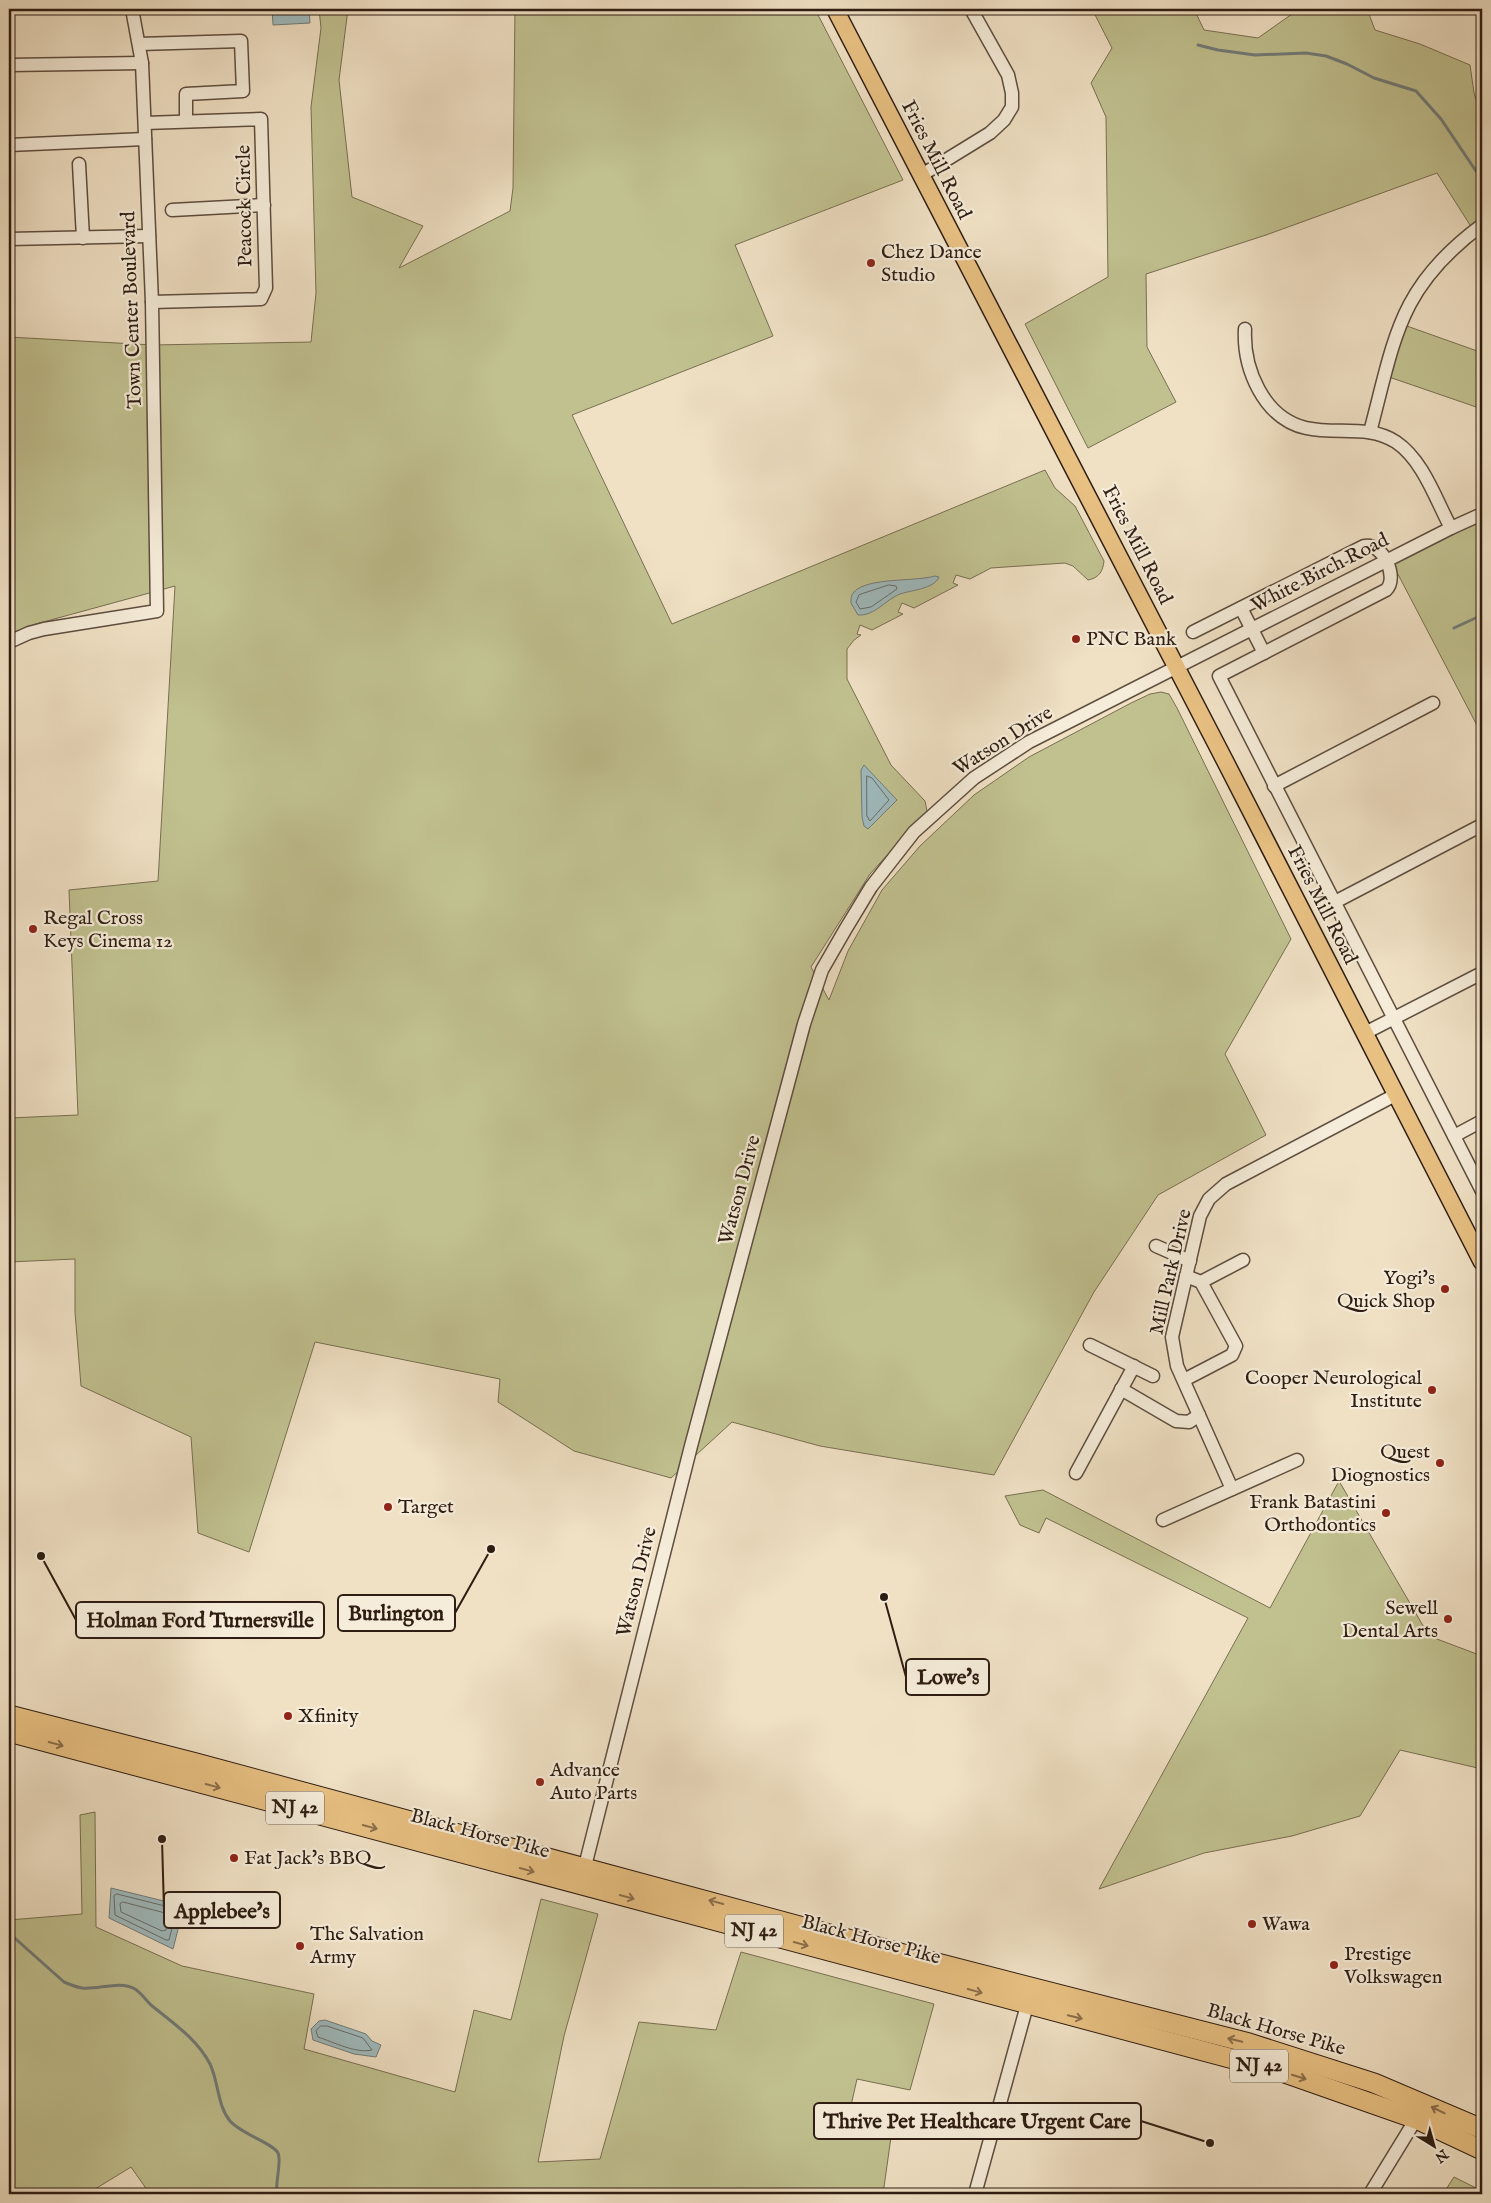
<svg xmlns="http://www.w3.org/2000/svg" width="1491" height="2203" font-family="'IM FELL English',serif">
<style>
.green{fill:#c1c190;stroke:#786f52}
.water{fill:#9fbbbf;stroke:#727c7a}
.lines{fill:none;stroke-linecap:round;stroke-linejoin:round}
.shore{stroke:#666c69;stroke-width:1}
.stream{stroke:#727c7a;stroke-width:3}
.minor-casing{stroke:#5e4e40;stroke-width:15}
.major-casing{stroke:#2e1d13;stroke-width:19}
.highway-casing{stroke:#2e1d13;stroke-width:21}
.minor{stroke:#f5ecd9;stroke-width:12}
.major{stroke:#e8c082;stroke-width:16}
.highway{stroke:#e8c082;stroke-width:19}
.oneway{stroke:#8b6e4a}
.poi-dot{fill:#8f2418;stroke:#f5ecd9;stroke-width:2}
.labels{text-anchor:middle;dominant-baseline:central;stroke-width:4.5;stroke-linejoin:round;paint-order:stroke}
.shield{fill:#f5ecd9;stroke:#6a5b4e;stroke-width:1}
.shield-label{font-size:19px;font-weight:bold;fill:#2e1d13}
.street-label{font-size:20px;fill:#2e1d13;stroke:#f5ecd9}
.poi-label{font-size:20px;fill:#2e1d13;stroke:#f5ecd9;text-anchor:start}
.leader{fill:none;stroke:#2e1d13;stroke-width:2}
.callout-dot{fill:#2e1d13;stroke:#f5ecd9;stroke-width:2}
.callout{fill:#f5ecd9;stroke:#2e1d13;stroke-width:2}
.callout-label{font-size:21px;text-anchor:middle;font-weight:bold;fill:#2e1d13}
</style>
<rect width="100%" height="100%" fill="#f0e1c5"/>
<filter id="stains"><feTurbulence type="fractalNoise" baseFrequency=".004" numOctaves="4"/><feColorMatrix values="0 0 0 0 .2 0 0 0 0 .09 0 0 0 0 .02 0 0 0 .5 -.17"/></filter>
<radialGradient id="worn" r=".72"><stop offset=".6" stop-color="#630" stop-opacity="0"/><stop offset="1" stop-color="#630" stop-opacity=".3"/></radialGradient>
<g class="green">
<path d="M319 9H348L339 80 352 197 423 226 399 268 510 211 513 188 515 9H815L903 180 735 245 773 336 572 415 672 624 1045 470 1055 488 1075 506 1104 561C1103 571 1099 578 1088 580L1073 566 1065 563 991 568 970 579 956 575 953 583 958 585 914 608 902 603 898 612 903 614 872 630 860 625 857 634 861 635 854 640 847 649V679L891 765 925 801 927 811 870 874 811 967 829 1000 848 951 882 890 920 846 974 795 1029 757 1131 703 1150 694 1161 692 1169 694 1177 708 1291 939 1225 1054 1266 1135 1158 1195 1094 1292 994 1475 820 1446 732 1422 671 1478 574 1451 498 1402 500 1379 315 1342 249 1552 198 1533 191 1437 81 1386 75 1312V1259L9 1262V1118L78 1115 69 890 158 881 175 586 36 624 9 635V337L153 345 311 342 316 293 311 107 321 28Z"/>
<path d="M1092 9H1194L1204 30 1258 38 1292 14V9H1367L1375 30 1420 44 1470 65 1474 93 1482 118V236L1470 225 1437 173 1266 235 1146 274 1147 347 1176 402 1088 448 1025 324 1108 277 1106 117 1091 83 1112 48Z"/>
<path d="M1404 325 1480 352 1482 345V409L1389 377Z"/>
<path d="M1482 514V735L1390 559Z"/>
<path d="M1339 1481 1429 1636 1482 1656V1769L1400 1750 1360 1816 1292 1836 1204 1853 1099 1889 1248 1618 1046 1518 1039 1533 1020 1525 1005 1496 1043 1490 1270 1608Z"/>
<path d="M95 1812 96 1927 182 1966 314 1994 304 2049 455 2092 474 2010 511 2020 541 1899 598 1914 564 2036 538 2162 600 2159 639 2022 716 2030 741 1952 934 2004 910 2090 857 2079 848 2119 892 2130 883 2194H150L131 2167 87 2194H9V1920L82 1914 80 1815Z"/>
<path d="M1454 2177 1482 2191V2194H1443Z"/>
</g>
<g class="water">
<path d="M272 9H309L310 23 273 25Z"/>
<path d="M935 576 939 577C934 589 912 590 900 594 885 600 875 616 858 615L851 603C851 599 851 595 854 592 868 577 914 582 935 576Z"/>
<path d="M864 765 897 800 868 829 864 826 862 817 861 770Z"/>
<path d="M111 1888 184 1906 173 1949 109 1918Z"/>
<path d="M325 2020 366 2034 372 2041 381 2045 376 2057 354 2054 313 2040 311 2029 319 2021Z"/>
</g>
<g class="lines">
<g class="shore">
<path d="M889 585 896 586 897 589 871 607 860 609 856 602 859 595Z"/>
<path d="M867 776 872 778 889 800 870 821 867 816Z"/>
<path d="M117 1894 177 1909 169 1940H166L115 1915 114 1896Z"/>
<path d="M123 1902 169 1914 166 1930 162 1931 121 1912 120 1904Z"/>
<path d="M321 2026H327L363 2038 372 2050C357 2054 333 2042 318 2037L316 2031Z"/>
</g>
<g class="stream">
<path d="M1198 45 1218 50 1255 55 1306 53 1326 56 1347 64 1374 78 1416 91 1441 119 1482 180"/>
<path d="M1454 628 1482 615"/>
<path d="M9 1933 64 1982C69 1984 75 1987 82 1988 98 1990 120 1980 135 1989 141 1993 146 2000 151 2005 173 2023 197 2039 210 2064 219 2083 217 2105 230 2121 241 2134 273 2143 278 2153 282 2161 275 2182 277 2194"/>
</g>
<g class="minor-casing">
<g id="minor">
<path d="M139 44 241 41 243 91 186 94V121"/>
<path d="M9 65 142 63"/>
<path d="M145 123 261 119 266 288 261 299 152 302"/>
<path d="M9 145 145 139"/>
<path d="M79 164 83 238"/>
<path d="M920 176 990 133 1004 120 1012 107V93L1008 75 971 9"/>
<path d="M172 210 264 205"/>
<path d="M9 239 149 236"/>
<path d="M1245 329C1243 368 1263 418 1306 428 1337 435 1368 424 1396 442 1423 460 1436 500 1451 528"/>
<path d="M1370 432C1395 338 1398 287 1482 225"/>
<path d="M1241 608 1264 653"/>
<path d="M1193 632 1364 546C1383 542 1399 578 1386 590L1219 676 1482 1191"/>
<path d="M9 642 29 633 44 629 157 611 152 302 142 63 132 9"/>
<path d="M1274 786 1433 703"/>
<path d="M1333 903 1482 825"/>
<path d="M1365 1033 1482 973"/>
<path d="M1454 1136 1482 1121"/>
<path d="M1156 1246 1190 1261"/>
<path d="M1201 1282 1243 1260"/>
<path d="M1090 1345 1153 1376"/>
<path d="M1184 1380 1232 1355 1236 1346 1201 1282 1186 1276"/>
<path d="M1121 1389 1176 1421 1189 1422 1199 1415"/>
<path d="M1076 1473 1134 1366"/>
<path d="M1232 1489 1177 1366 1172 1337 1200 1216 1209 1199 1226 1184 1397 1094"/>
<path d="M1163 1520 1297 1460"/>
<path d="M583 1874 691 1446 804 1024 822 970 845 930 871 887 914 832 974 778 1029 742 1451 528 1482 514"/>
<path d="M975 2194 1029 1998"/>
<path d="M1370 2194 1416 2119"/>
</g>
</g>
<g class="major-casing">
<path id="major" d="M835 9 1224 759 1482 1262"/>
</g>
<g class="highway-casing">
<g id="highway">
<path d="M9 1715 196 1763 933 1962 1249 2043 1374 2083 1482 2129"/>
<path d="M9 1732 1282 2072 1416 2119 1482 2150"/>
</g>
</g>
<use href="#minor" class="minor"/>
<use href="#major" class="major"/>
<use href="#highway" class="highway"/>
</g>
<defs><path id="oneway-shaft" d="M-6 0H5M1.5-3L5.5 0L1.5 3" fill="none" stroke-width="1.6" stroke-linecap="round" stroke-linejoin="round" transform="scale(1.25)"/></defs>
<g class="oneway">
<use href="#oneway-shaft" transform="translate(56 1744) rotate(15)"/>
<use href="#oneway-shaft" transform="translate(213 1786) rotate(15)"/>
<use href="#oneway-shaft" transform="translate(370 1827) rotate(15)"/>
<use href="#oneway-shaft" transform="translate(527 1870) rotate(15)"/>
<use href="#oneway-shaft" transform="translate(627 1897) rotate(15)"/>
<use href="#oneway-shaft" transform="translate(716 1902) rotate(-165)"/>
<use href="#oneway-shaft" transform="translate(801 1944) rotate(15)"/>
<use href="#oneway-shaft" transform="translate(975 1991) rotate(15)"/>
<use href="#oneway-shaft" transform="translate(1075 2017) rotate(14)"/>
<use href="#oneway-shaft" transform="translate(1235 2040) rotate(-166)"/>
<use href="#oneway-shaft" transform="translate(1299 2077) rotate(17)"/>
<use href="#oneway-shaft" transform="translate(1438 2110) rotate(-154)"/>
</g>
<g class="poi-dot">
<circle cx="871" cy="263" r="5"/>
<circle cx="1076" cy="639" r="5"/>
<circle cx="33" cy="929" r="5"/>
<circle cx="1445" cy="1289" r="5"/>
<circle cx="1432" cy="1390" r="5"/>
<circle cx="1440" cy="1463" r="5"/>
<circle cx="388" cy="1507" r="5"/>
<circle cx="1386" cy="1513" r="5"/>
<circle cx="1448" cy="1619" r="5"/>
<circle cx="288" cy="1716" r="5"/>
<circle cx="540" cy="1782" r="5"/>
<circle cx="234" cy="1858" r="5"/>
<circle cx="1252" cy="1924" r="5"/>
<circle cx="300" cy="1946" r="5"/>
<circle cx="1334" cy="1965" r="5"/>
</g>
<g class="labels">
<g class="shield">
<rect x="266" y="1791.5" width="58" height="33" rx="4"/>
<rect x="725" y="1914.5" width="58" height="33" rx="4"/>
<rect x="1230" y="2049.5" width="58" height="33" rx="4"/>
</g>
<g class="shield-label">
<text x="295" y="1808">NJ 42</text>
<text x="754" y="1931">NJ 42</text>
<text x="1259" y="2066">NJ 42</text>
</g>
<g class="street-label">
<text transform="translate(936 160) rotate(63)">Fries Mill Road</text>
<text transform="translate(245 206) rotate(-91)">Peacock Circle</text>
<text transform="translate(132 310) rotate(-92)">Town Center Boulevard</text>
<text transform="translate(1137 545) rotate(63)">Fries Mill Road</text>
<text transform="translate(1320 573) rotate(-27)">White Birch Road</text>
<text transform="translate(1003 741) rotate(-32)">Watson Drive</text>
<text transform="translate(1322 905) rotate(63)">Fries Mill Road</text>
<text transform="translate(740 1190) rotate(-75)">Watson Drive</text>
<text transform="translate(1171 1272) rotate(-77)">Mill Park Drive</text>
<text transform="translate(637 1582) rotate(-76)">Watson Drive</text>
<text transform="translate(480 1834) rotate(15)">Black Horse Pike</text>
<text transform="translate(871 1940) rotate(15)">Black Horse Pike</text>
<text transform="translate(1276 2030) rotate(16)">Black Horse Pike</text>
</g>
<g class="poi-label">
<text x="881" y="252">Chez Dance<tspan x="881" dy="23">Studio</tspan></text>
<text x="1086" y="639">PNC Bank</text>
<text x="43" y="918">Regal Cross<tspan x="43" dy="23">Keys Cinema 12</tspan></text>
<text x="1435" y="1278" text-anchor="end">Yogi's<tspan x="1435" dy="23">Quick Shop</tspan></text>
<text x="1422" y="1378" text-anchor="end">Cooper Neurological<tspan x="1422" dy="23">Institute</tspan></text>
<text x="1430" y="1452" text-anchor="end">Quest<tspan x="1430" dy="23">Diognostics</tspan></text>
<text x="1376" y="1502" text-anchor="end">Frank Batastini<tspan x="1376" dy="23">Orthodontics</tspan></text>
<text x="398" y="1507">Target</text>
<text x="1438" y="1608" text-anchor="end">Sewell<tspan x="1438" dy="23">Dental Arts</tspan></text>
<text x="298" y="1716">Xfinity</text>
<text x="550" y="1770">Advance<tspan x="550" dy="23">Auto Parts</tspan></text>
<text x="244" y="1858">Fat Jack's BBQ</text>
<text x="1262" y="1924">Wawa</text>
<text x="310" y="1934">The Salvation<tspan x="310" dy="23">Army</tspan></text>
<text x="1344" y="1954">Prestige<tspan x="1344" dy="23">Volkswagen</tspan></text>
</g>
</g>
<path class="leader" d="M491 1549L455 1613M41 1556L76 1620M884 1597L906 1677M162 1839L164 1910M1210 2143L1141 2121"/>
<g class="callout-dot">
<circle cx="491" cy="1549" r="5"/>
<circle cx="41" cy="1556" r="5"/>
<circle cx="884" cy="1597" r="5"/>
<circle cx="162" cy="1839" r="5"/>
<circle cx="1210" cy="2143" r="5"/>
</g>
<g class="callout">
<rect x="338" y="1595" width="117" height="36" rx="5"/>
<rect x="76" y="1602" width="248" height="36" rx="5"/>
<rect x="906" y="1659" width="83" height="36" rx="5"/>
<rect x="164" y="1892" width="116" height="36" rx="5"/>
<rect x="814" y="2103" width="327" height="36" rx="5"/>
</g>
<g class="callout-label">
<text x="396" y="1620">Burlington</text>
<text x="200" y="1627">Holman Ford Turnersville</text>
<text x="948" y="1684">Lowe's</text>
<text x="222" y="1918">Applebee's</text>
<text x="977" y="2128">Thrive Pet Healthcare Urgent Care</text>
</g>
<rect width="1491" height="2203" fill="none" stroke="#f0e1c5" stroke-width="30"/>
<rect x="10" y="10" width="1471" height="2183" fill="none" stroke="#2e1d13" stroke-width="2.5"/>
<rect x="15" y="15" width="1461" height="2173" fill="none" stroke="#2e1d13"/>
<g transform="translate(1434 2146) rotate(143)" stroke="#f5ecd9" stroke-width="4" paint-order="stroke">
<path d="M0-4L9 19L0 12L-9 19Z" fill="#2e1d13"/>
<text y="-8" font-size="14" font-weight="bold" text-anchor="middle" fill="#2e1d13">N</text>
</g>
<rect width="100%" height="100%" filter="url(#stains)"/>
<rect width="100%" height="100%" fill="url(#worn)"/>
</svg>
